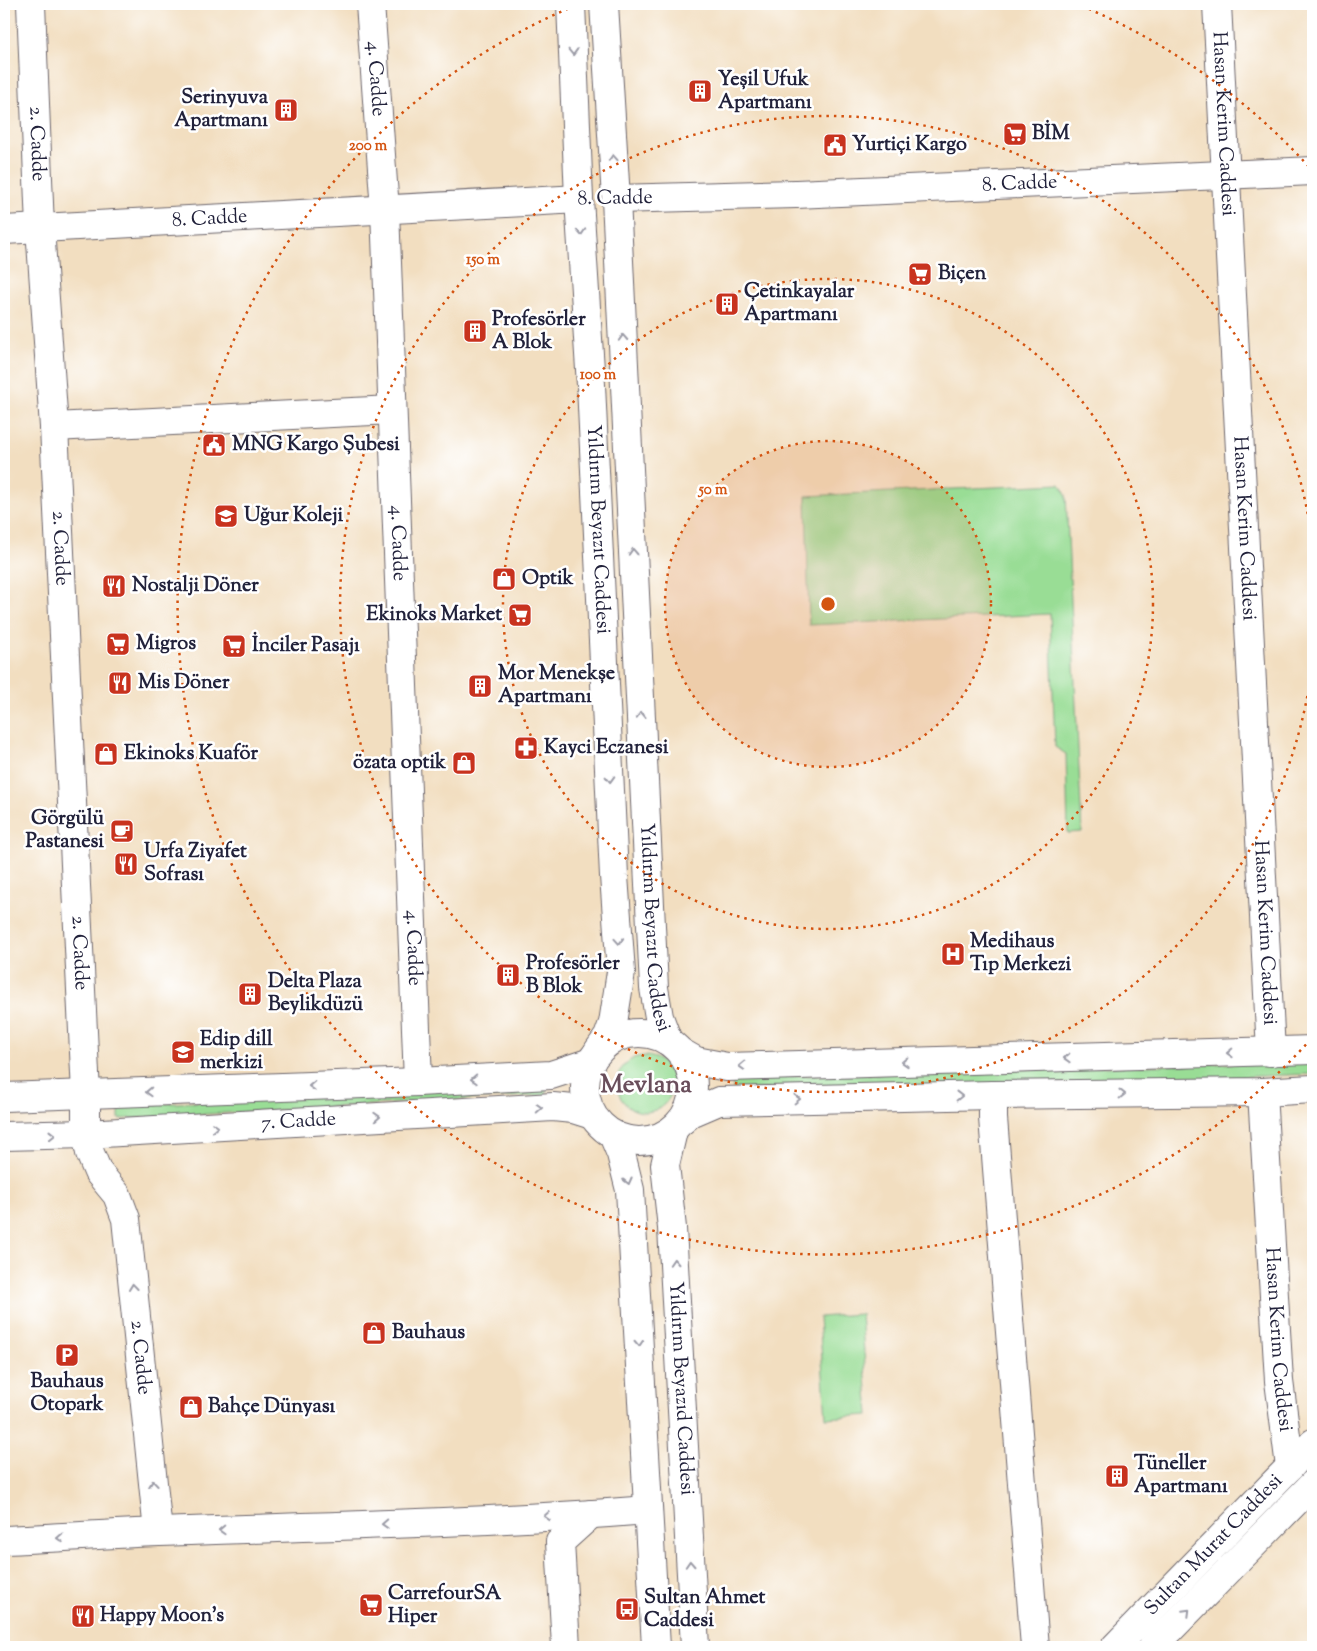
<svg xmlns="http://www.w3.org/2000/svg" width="1317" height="1651" font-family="'Sorts Mill Goudy',serif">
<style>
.green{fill:#99dd95;stroke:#5e8068}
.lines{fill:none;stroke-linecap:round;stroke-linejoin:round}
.minor-casing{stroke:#6b646a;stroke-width:30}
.major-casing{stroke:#6b646a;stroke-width:30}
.minor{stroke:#fff;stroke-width:28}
.major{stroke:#fff;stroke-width:28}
.oneway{stroke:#9c9ca7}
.ring{fill:none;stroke:#d45411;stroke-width:2.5;stroke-dasharray:2.5 5}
.labels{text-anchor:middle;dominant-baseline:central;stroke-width:5;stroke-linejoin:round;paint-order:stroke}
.street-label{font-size:20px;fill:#22223b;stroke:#fff}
.poi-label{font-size:20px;font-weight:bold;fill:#22223b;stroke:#fff;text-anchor:start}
.district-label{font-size:25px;font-weight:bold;fill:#694e5b;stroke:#fff}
.centre{fill:#d45411;stroke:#fff;stroke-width:2.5}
.ring-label{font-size:15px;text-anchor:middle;font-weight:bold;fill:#d45411;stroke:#fff;stroke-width:5;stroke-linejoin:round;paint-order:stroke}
</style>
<rect width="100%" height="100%" fill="#fff"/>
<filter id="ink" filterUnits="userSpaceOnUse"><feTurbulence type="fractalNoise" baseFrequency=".02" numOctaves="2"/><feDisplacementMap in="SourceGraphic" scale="10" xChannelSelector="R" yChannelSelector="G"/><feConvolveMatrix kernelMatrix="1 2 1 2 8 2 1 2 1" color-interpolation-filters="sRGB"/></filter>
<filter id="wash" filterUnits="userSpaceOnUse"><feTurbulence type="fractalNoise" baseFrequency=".0096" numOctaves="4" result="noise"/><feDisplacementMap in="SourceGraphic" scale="20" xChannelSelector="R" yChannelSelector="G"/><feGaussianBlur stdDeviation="1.12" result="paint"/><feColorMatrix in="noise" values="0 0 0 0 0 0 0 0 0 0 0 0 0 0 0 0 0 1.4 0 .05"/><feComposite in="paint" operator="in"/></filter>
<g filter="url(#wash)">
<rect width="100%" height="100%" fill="#f2dec0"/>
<g class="green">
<path d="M1060 484 1066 495 1082 832 1068 833 1066 754 1055 747 1050 614 809 625 806 496Z"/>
<circle cx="645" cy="1084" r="28"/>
<path d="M1313 1061V1074L906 1090 733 1089V1078Z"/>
<path d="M546 1084V1095L119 1119V1106Z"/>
<path d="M861 1314 869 1415 826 1418 819 1317Z"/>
</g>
</g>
<g filter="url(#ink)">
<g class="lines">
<g class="minor-casing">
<g id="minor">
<path id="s1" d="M31 4 40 228"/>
<path id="s2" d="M370 4 385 210 418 1082"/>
<path id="s3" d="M1217 4 1271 1052"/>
<path id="s4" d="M616 199 796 194 1313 171"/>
<path id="s5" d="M4 230 579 199"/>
<path d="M54 427 392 410"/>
<path id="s6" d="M1262 1092 1279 1381 1290 1467"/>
<path d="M993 1095V1118L1035 1647"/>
<path d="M4 1540C56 1538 107 1534 159 1532 322 1526 485 1523 648 1510"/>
<path d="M566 1647 560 1542 591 1514"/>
</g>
</g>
<g class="major-casing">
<g id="major">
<path id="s7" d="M571 4 579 199 591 385 614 876 621 972 613 1023 608 1037 598 1051"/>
<path id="s8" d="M604 4 616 199 654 988 659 1017 668 1041"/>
<path id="s9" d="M40 228 54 427 86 1094V1134L90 1153 98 1172 117 1195 126 1219 158 1532"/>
<circle cx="639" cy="1087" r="54"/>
<path d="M682 1053 696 1061 727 1067 1313 1050"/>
<path d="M4 1097 418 1082 551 1075 591 1062"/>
<path d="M683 1120 691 1113 719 1101 993 1095 1262 1092 1313 1089"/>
<path id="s10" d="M673 1131 665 1165 672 1228 695 1647"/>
<path d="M613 1135 621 1154 630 1190 656 1647"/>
<path id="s11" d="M4 1136 86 1134 553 1107 573 1109 592 1115"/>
<path id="s12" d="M1115 1647 1313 1443"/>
<path d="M1153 1647 1313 1484"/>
</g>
</g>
<use href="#minor" class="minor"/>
<use href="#major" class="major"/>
</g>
<defs><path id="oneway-chevron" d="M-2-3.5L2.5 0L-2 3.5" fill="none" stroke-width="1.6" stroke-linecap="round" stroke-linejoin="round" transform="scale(1.25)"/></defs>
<g class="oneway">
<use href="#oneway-chevron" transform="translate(573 52) rotate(88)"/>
<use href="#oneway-chevron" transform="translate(613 158) rotate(-94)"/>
<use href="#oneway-chevron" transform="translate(581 232) rotate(87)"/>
<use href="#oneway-chevron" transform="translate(623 338) rotate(-93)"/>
<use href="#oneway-chevron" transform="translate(633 552) rotate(-93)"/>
<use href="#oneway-chevron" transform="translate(641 715) rotate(-93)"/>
<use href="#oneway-chevron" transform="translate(610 779) rotate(88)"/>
<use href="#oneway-chevron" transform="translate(619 941) rotate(86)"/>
<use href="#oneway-chevron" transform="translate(1230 1053) rotate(178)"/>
<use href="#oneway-chevron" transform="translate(1067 1058) rotate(178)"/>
<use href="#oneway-chevron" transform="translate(905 1062) rotate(178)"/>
<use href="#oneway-chevron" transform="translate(742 1066) rotate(178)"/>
<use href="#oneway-chevron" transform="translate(474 1079) rotate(177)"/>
<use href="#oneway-chevron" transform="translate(312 1086) rotate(178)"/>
<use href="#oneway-chevron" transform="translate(149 1092) rotate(178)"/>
<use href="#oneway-chevron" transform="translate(1122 1094) rotate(-1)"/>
<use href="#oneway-chevron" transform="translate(959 1096) rotate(-1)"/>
<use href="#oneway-chevron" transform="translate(797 1099) rotate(-1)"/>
<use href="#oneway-chevron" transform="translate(539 1108) rotate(-3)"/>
<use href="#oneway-chevron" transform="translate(377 1117) rotate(-3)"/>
<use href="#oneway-chevron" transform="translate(215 1127) rotate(-3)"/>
<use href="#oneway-chevron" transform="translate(52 1135) rotate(-1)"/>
<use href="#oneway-chevron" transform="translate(628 1181) rotate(76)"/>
<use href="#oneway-chevron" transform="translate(674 1262) rotate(-93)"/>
<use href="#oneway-chevron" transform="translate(133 1287) rotate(-96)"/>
<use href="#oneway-chevron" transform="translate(639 1343) rotate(87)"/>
<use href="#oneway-chevron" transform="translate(153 1484) rotate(-96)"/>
<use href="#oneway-chevron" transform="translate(547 1516) rotate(177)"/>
<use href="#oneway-chevron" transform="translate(385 1524) rotate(177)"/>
<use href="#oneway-chevron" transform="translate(222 1530) rotate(178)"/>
<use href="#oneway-chevron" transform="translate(60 1538) rotate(177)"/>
<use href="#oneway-chevron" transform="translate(690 1564) rotate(-93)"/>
<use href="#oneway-chevron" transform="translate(1187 1612) rotate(-45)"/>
</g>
</g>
<circle cx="828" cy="604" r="163" fill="#d45411" fill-opacity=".12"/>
<g class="ring">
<circle cx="828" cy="604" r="163"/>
<circle cx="828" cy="604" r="325"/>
<path d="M1313 659A488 488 0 1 1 1313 549"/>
<path d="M1311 1039A650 650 0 1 1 574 6M1082 6A650 650 0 0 1 1311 169"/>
</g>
<defs>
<g id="building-square" transform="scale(1.25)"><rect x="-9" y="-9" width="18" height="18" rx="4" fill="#c8321e" stroke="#fff"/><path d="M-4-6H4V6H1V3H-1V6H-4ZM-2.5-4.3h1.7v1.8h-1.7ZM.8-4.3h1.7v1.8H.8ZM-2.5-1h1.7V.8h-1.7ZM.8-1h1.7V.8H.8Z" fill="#fff"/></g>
<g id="supermarket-square" transform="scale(1.25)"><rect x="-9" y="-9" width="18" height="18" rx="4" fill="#c8321e" stroke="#fff"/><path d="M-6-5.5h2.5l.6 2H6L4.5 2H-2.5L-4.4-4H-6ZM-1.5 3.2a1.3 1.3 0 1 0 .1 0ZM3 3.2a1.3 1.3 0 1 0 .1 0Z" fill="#fff"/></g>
<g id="civic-square" transform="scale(1.25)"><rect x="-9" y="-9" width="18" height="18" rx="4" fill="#c8321e" stroke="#fff"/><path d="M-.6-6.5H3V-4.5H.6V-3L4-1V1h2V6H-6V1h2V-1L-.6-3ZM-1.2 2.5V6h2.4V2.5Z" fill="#fff"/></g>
<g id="school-square" transform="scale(1.25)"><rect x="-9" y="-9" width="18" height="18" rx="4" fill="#c8321e" stroke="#fff"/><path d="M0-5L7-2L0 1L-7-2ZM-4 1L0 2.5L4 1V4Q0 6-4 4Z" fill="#fff"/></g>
<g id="shop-square" transform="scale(1.25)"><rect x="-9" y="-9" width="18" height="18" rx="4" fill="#c8321e" stroke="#fff"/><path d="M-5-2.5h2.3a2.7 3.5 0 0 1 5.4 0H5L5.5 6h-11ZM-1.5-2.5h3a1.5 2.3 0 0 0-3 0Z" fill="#fff"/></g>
<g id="restaurant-square" transform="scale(1.25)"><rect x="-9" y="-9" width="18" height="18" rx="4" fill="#c8321e" stroke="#fff"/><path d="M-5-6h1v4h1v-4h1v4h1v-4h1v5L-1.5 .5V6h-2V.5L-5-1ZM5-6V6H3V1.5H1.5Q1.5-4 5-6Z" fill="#fff"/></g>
<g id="pharmacy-square" transform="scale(1.25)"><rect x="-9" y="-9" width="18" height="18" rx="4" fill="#c8321e" stroke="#fff"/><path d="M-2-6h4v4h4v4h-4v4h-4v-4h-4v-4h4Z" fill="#fff"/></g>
<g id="cafe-square" transform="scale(1.25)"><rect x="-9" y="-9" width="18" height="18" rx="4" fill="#c8321e" stroke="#fff"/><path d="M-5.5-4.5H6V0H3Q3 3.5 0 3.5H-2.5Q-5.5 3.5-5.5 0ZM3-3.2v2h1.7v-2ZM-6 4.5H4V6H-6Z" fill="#fff"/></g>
<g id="hospital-square" transform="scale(1.25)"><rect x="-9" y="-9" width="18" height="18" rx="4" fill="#c8321e" stroke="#fff"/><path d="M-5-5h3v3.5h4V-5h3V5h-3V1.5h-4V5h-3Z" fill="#fff"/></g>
<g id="parking-square" transform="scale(1.25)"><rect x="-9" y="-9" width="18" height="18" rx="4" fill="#c8321e" stroke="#fff"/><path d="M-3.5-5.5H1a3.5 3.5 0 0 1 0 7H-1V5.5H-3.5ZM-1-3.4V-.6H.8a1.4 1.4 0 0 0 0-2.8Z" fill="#fff"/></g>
<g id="bus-square" transform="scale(1.25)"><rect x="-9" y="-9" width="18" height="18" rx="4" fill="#c8321e" stroke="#fff"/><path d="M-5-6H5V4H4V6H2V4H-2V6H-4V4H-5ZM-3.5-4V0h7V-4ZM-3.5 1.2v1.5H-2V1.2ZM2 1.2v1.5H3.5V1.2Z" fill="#fff"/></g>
</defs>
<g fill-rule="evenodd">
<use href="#building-square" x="700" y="91"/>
<use href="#building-square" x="286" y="110"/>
<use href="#supermarket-square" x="1015" y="134"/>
<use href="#civic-square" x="835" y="145"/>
<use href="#supermarket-square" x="920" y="274"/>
<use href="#building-square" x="727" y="304"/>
<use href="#building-square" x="475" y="331"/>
<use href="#civic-square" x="214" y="445"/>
<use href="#school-square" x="226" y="516"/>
<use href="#shop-square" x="504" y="579"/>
<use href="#restaurant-square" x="114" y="586"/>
<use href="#supermarket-square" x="520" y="615"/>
<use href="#supermarket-square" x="118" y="644"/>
<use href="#supermarket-square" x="234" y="646"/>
<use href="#restaurant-square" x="120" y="683"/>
<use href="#building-square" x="480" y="686"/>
<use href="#pharmacy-square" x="526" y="748"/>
<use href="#shop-square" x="106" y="754"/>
<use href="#shop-square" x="464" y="763"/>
<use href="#cafe-square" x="122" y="831"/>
<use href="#restaurant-square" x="126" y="864"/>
<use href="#hospital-square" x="953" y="954"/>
<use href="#building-square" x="508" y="975"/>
<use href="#building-square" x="250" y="994"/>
<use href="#school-square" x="183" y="1052"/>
<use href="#shop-square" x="374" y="1333"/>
<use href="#parking-square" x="67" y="1355"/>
<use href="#shop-square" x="191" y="1407"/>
<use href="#building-square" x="1117" y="1476"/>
<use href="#supermarket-square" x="371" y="1605"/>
<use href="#bus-square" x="627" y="1609"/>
<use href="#restaurant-square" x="83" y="1616"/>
</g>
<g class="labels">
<g class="street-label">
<text stroke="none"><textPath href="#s2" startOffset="75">4. Cadde</textPath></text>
<text stroke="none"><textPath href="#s3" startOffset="120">Hasan Kerim Caddesi</textPath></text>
<text stroke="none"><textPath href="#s1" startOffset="140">2. Cadde</textPath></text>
<text stroke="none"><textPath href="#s4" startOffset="404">8. Cadde</textPath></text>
<text transform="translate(615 199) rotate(-1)">8. Cadde</text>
<text stroke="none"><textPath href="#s5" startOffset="206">8. Cadde</textPath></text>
<text stroke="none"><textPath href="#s3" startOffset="525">Hasan Kerim Caddesi</textPath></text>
<text stroke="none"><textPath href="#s7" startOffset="526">Yıldırım Beyazıt Caddesi</textPath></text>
<text stroke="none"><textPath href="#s2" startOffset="540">4. Cadde</textPath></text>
<text stroke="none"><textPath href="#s9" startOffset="321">2. Cadde</textPath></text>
<text stroke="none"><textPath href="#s8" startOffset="925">Yıldırım Beyazıt Caddesi</textPath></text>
<text stroke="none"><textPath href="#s3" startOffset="930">Hasan Kerim Caddesi</textPath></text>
<text stroke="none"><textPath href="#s2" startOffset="945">4. Cadde</textPath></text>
<text stroke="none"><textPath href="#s9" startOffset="726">2. Cadde</textPath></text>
<text stroke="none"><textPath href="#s11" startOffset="295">7. Cadde</textPath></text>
<text stroke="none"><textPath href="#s6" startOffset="248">Hasan Kerim Caddesi</textPath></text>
<text stroke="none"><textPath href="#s9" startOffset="1142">2. Cadde</textPath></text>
<text stroke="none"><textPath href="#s10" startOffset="259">Yıldırım Beyazıd Caddesi</textPath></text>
<text stroke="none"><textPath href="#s12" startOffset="142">Sultan Murat Caddesi</textPath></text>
</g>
<g class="poi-label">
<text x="718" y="80">Yeşil Ufuk<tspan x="718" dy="23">Apartmanı</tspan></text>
<text x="268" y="98" text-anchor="end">Serinyuva<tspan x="268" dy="23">Apartmanı</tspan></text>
<text x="1032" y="134">BİM</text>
<text x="852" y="145">Yurtiçi Kargo</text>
<text x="938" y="274">Biçen</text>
<text x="744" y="292">Çetinkayalar<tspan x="744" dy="23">Apartmanı</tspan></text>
<text x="492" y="320">Profesörler<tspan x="492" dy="23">A Blok</tspan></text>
<text x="232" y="445">MNG Kargo Şubesi</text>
<text x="244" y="516">Uğur Koleji</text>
<text x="522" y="579">Optik</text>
<text x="132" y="586">Nostalji Döner</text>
<text x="502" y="615" text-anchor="end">Ekinoks Market</text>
<text x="136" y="644">Migros</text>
<text x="252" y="646">İnciler Pasajı</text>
<text x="498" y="674">Mor Menekşe<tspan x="498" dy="23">Apartmanı</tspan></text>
<text x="138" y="683">Mis Döner</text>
<text x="544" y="748">Kayci Eczanesi</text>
<text x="124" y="754">Ekinoks Kuaför</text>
<text x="446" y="763" text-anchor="end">özata optik</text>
<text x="104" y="819" text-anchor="end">Görgülü<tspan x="104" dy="23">Pastanesi</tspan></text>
<text x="144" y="852">Urfa Ziyafet<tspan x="144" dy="23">Sofrası</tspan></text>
<text x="970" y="942">Medihaus<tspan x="970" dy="23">Tıp Merkezi</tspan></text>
<text x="526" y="964">Profesörler<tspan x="526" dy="23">B Blok</tspan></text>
<text x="268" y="982">Delta Plaza<tspan x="268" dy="23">Beylikdüzü</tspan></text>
<text x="200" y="1040">Edip dill<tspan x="200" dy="23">merkizi</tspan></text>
<text x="392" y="1333">Bauhaus</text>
<text x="67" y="1382" text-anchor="middle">Bauhaus<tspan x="67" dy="23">Otopark</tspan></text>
<text x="208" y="1407">Bahçe Dünyası</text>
<text x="1134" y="1464">Tüneller<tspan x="1134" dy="23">Apartmanı</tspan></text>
<text x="388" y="1594">CarrefourSA<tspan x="388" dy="23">Hiper</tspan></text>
<text x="644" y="1598">Sultan Ahmet<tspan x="644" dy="23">Caddesi</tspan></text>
<text x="100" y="1616">Happy Moon's</text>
</g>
<g class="district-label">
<text x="646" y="1086">Mevlana</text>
</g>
</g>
<circle cx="828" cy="604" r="8" class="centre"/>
<g class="ring-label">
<text x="368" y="150">200 m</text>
<text x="483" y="264">150 m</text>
<text x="598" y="379">100 m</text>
<text x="713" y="494">50 m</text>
</g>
<rect width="1317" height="1651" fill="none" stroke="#fff" stroke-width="20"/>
</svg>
